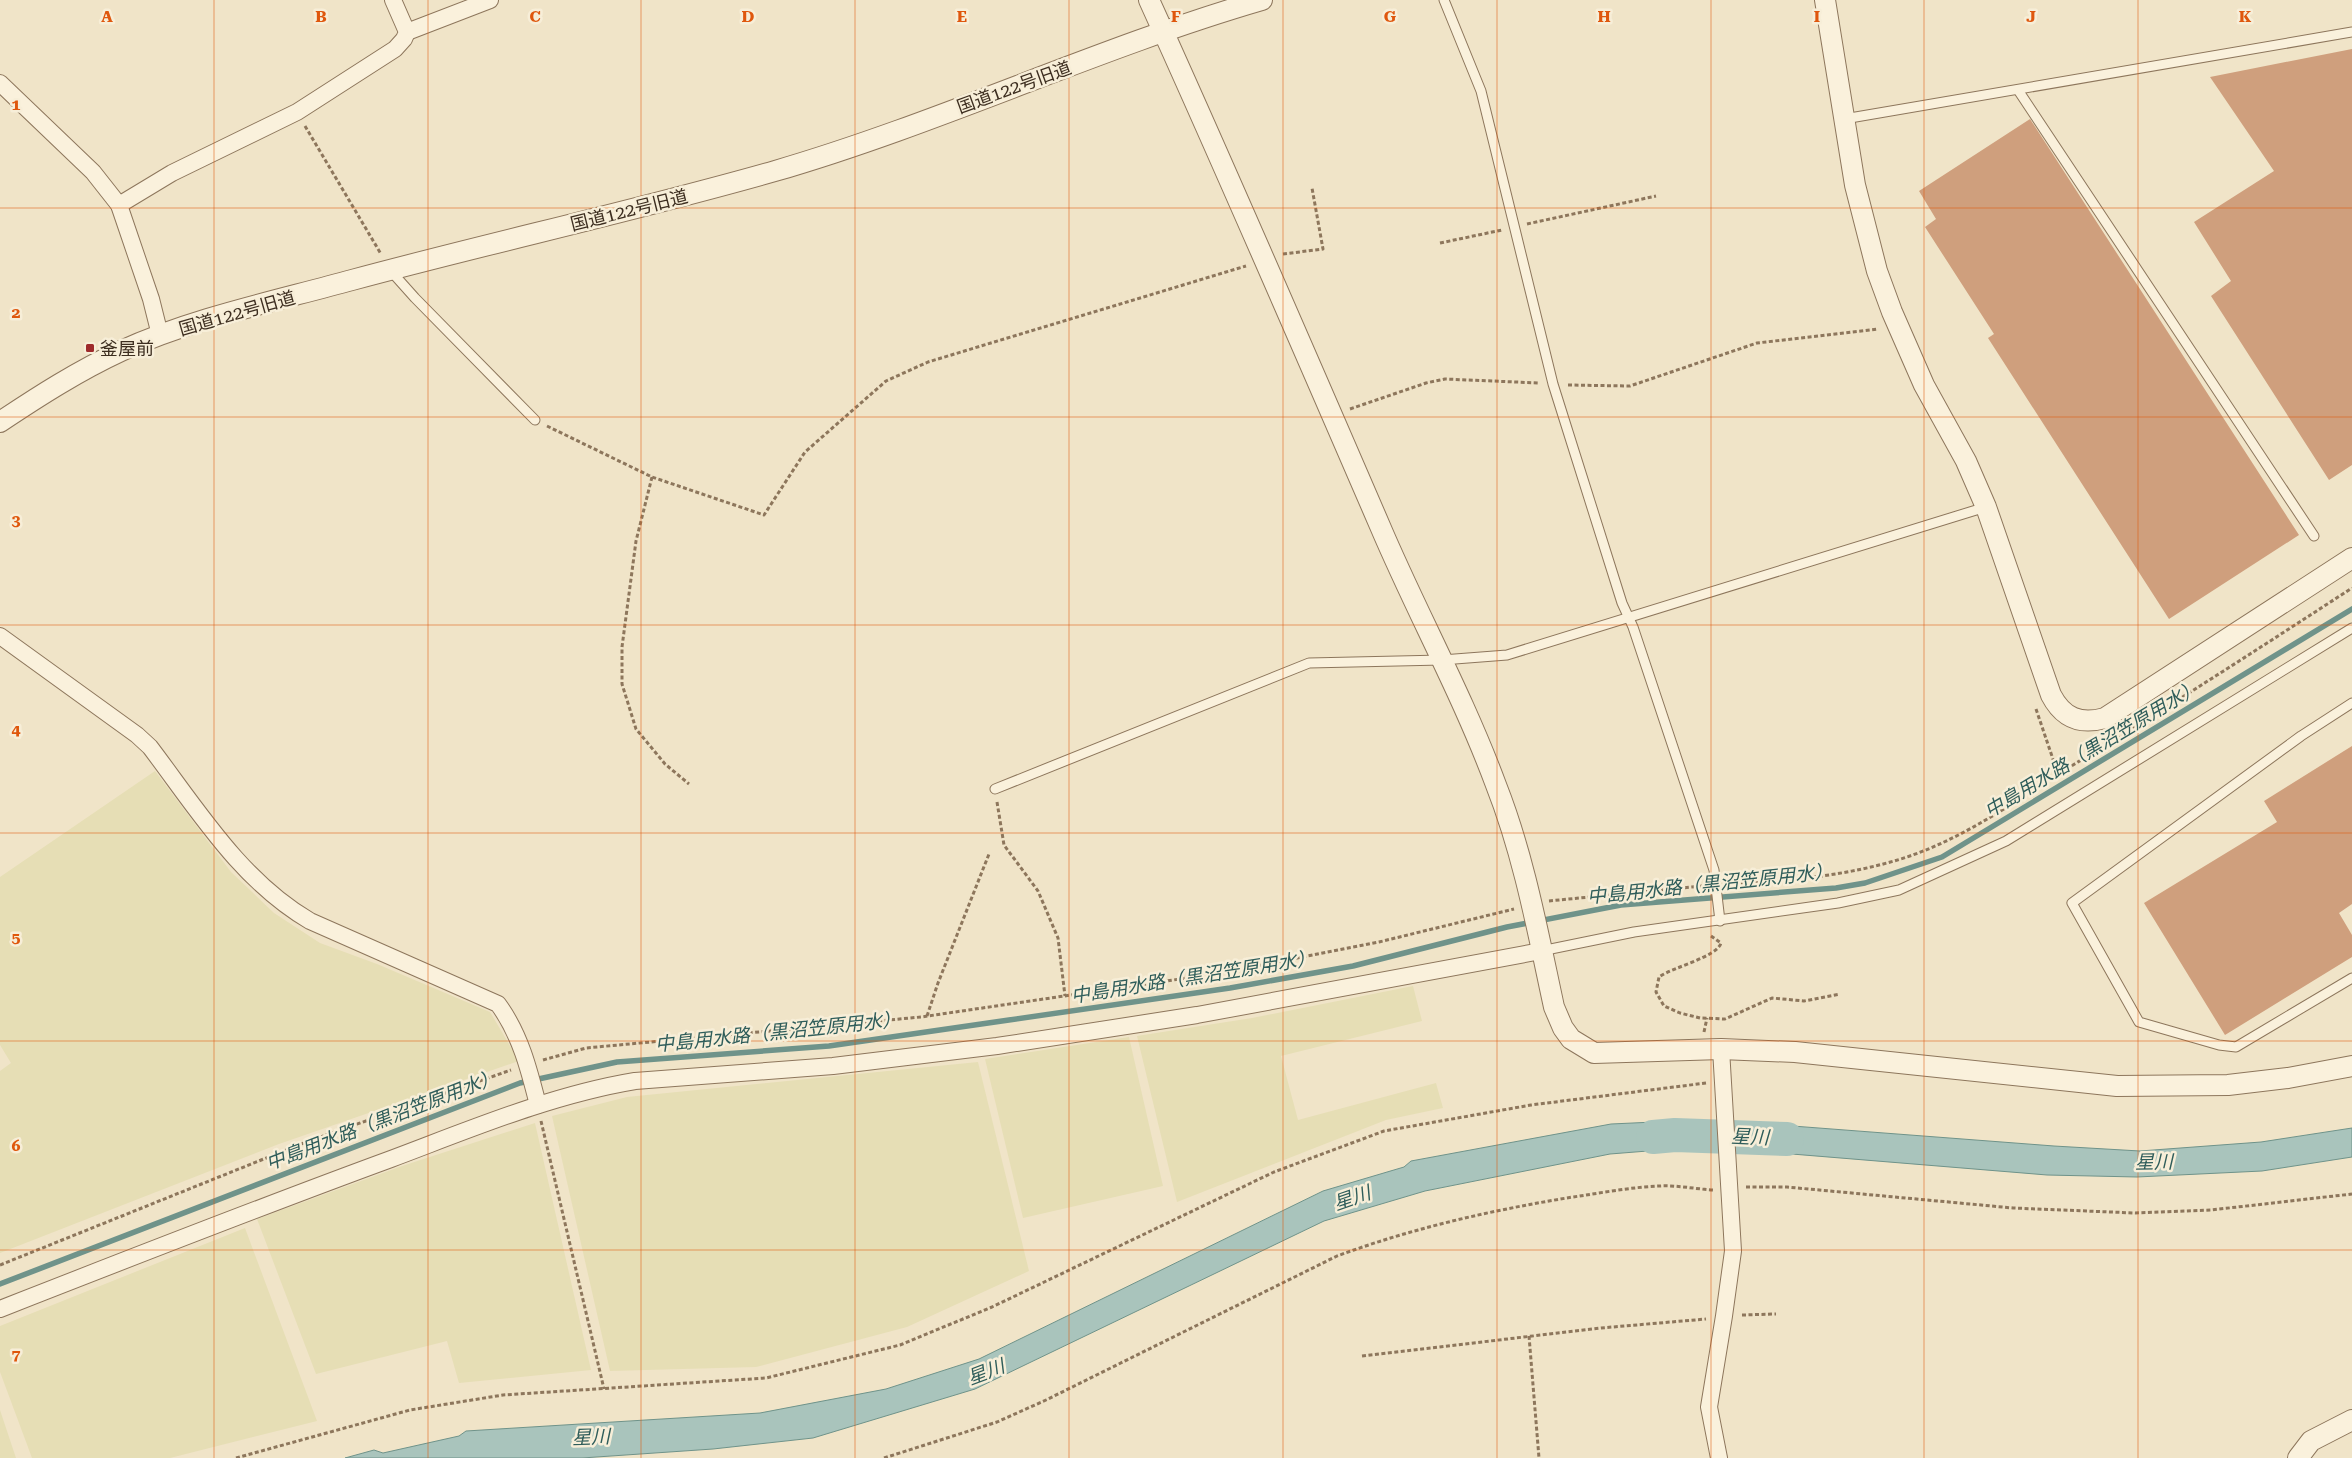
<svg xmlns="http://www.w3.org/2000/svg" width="2352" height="1458" font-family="'Roboto Serif','Noto Sans JP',serif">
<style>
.farmland{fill:#e6deb5}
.water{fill:#a9c4bc;stroke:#6f938a}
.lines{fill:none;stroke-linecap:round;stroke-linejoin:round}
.stream{stroke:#6f938a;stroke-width:5.5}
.river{stroke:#a9c4bc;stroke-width:34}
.building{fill:#cf9f7d}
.service-casing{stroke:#8d765c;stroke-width:11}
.minor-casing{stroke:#8d765c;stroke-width:18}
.tertiary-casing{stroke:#8d765c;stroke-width:22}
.path{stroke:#8d765c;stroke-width:3;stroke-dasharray:4 2.5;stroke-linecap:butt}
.service{stroke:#faf1dc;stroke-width:9}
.minor{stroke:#faf1dc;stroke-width:16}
.tertiary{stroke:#faf1dc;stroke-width:20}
.grid{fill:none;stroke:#df570d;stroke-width:1;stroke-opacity:0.55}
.poi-dot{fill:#9e2a2b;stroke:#f7eed8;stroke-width:2}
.labels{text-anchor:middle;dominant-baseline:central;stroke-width:5;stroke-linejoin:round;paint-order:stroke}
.street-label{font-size:18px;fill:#3d2e20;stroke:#f7eed8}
.poi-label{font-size:18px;fill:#3d2e20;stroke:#f7eed8;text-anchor:start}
.water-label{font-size:19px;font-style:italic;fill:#2f5d5a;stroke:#f7eed8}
.grid-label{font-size:16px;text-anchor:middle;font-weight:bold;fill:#df570d;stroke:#f7eed8;stroke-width:5;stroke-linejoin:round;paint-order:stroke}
</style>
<rect width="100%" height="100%" fill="#f0e4c8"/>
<g class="farmland">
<path d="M155 771 231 872 274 913 320 943 377 964 490 1012 519 1061 279 1144 0 1253V1071L11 1063 0 1045V877Z"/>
<path d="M1413 986 1422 1021 1281 1056 1298 1120 1436 1083 1443 1108 1386 1120 1177 1202 1137 1036 1252 1018Z"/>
<path d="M1129 1037 1163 1186 1023 1218 985 1059Z"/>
<path d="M978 1062 1029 1271 907 1327 756 1367 610 1371 552 1116 627 1097Z"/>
<path d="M535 1123 591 1370 459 1383 447 1341 316 1374 257 1219 402 1166Z"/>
<path d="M245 1228 317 1421 170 1458H32L0 1372V1326Z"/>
<path d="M0 1410 16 1458H0Z"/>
</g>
<g class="water">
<path d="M1698 1120V1147L1610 1154 1425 1191 1324 1221 975 1389 813 1438 713 1449 582 1458H345L374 1450 383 1453 459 1436 466 1431 760 1413 886 1389 979 1359 1323 1191 1404 1167 1411 1161 1611 1124Z"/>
<path d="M1740 1122 2054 1146 2140 1151 2261 1142 2352 1128V1157L2262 1171 2137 1177 2047 1175 1743 1150Z"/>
</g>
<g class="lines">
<path class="stream" d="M0 1284 520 1083 617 1062 829 1046 1230 988 1353 966 1507 927 1621 905 1836 888 1865 883 1942 857 2352 609"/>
<path class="river" d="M1653 1137 1675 1135 1787 1139"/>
</g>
<g class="building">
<path d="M2352 49V465L2329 480 2211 296 2231 281 2194 222 2274 171 2210 77Z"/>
<path d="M2030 119 2299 535 2169 619 1988 338 1994 334 1925 227 1936 219 1919 191Z"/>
<path d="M2352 746V904L2339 913 2352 935V957L2225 1035 2144 903 2277 822 2264 801Z"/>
</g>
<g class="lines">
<g class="service-casing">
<g id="service">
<path d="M1444 0 1481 91 1553 384 1622 603 1633 627 1714 870 1720 921"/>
<path d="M2018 90 2314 536"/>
<path d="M1844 119 2352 32"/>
<path d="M390 270 415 298 535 420"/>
<path d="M2352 703 2301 736 2072 903 2139 1022 2219 1045 2236 1047 2352 978"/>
<path d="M995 789 1309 663 1442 660 1507 655 1986 507"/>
<path d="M1541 951 1634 932 1838 903 1899 890 2006 841 2352 628"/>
</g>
</g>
<g class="minor-casing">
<g id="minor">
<path d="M407 32 490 0"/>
<path d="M0 83 93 172 119 205 151 299 160 335"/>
<path d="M119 205 172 173 297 112 395 49 404 39 407 32 393 0"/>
<path d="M0 636 137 735 150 747C197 809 241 881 310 921L498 1004C520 1034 529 1069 538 1105"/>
<path d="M0 1309C130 1258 260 1207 391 1159 471 1129 551 1095 635 1081L833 1066 997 1046 1197 1015 1541 951"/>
<path d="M1719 1458 1709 1407 1724 1316 1733 1251 1721 1049"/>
</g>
</g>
<g class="tertiary-casing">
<g id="tertiary">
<path d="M1149 0C1228 174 1304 350 1380 526 1417 613 1463 696 1496 785 1524 856 1538 933 1554 1007L1563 1028 1571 1039 1594 1053 1721 1049 1795 1052 2117 1086 2228 1085 2288 1078 2352 1066"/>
<path d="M1825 0 1855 185 1877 271 1892 312 1924 385 1966 461 1986 507 2051 695C2063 718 2080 725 2105 718L2352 558"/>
<path d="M0 422C39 396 78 371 121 351 193 318 276 301 352 280 493 242 635 211 775 171 940 123 1097 48 1262 0"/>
<path d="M2298 1458 2311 1441 2352 1420"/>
</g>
</g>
<g class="path">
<path d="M305 126 381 254"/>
<path d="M1527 224 1656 196"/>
<path d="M1440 243 1502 230"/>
<path d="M1283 254 1323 249 1312 188"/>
<path d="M1568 385 1630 386 1757 343 1878 329"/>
<path d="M1350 409 1426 383 1445 379 1539 383"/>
<path d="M547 426 652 477 764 515 805 452 886 381 928 362 1246 266"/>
<path d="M652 477 636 541 622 647V684L636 729 665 764 689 784"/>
<path d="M2036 709 2058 774"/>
<path d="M997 802 1004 845 1038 891 1058 938 1065 996"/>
<path d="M1728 884C1788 881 1849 876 1907 857 1966 837 2016 801 2068 768 2164 710 2258 649 2352 588"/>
<path d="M1549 901 1702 886"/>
<path d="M1711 936 1721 943C1717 957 1673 967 1659 977L1656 992 1664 1006 1680 1013 1700 1018 1725 1019 1772 998 1804 1001 1840 994"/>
<path d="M927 1016 938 983 989 854"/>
<path d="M1704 1032 1707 1018"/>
<path d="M543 1060 586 1048 921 1017 1221 973 1379 942 1514 909"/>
<path d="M541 1121 604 1389"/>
<path d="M1746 1187H1787L2013 1208 2135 1213 2211 1210 2352 1194"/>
<path d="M0 1265 306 1142 511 1070"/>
<path d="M1742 1315 1776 1314"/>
<path d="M1529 1336 1539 1458"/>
<path d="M1362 1356 1601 1328 1706 1319"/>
<path d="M236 1458 410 1410 503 1395 766 1378 900 1345 992 1307 1274 1172 1384 1131 1531 1105 1706 1083"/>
<path d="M884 1458 997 1422 1046 1400 1337 1256C1413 1228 1492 1210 1573 1197 1601 1193 1631 1187 1660 1186 1677 1185 1695 1189 1713 1190"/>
</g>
<use href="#service" class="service"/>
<use href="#minor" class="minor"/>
<use href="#tertiary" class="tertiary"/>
</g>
<path class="grid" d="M214 0V1458M428 0V1458M641 0V1458M855 0V1458M1069 0V1458M1283 0V1458M1497 0V1458M1711 0V1458M1924 0V1458M2138 0V1458M0 208H2352M0 417H2352M0 625H2352M0 833H2352M0 1041H2352M0 1250H2352"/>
<rect class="poi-dot" x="85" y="343" width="10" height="10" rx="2.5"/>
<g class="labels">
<g class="street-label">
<text transform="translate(1014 87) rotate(-20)">国道122号旧道</text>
<text transform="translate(629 210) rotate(-14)">国道122号旧道</text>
<text transform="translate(237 313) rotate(-16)">国道122号旧道</text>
</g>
<g class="poi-label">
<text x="100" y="348">釜屋前</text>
</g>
<g class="water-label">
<text transform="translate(2092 749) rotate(-31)">中島用水路（黒沼笠原用水）</text>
<text transform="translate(1710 884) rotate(-6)">中島用水路（黒沼笠原用水）</text>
<text transform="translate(1193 977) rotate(-9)">中島用水路（黒沼笠原用水）</text>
<text transform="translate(778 1032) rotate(-6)">中島用水路（黒沼笠原用水）</text>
<text transform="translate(382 1120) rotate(-21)">中島用水路（黒沼笠原用水）</text>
<text transform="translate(1750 1137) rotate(2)">星川</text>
<text transform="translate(2154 1162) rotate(-1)">星川</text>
<text transform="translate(1352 1198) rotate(-19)">星川</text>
<text transform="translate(986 1372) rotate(-21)">星川</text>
<text transform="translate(591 1437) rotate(-2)">星川</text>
</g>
</g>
<g class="grid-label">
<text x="107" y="22">A</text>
<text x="321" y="22">B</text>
<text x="535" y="22">C</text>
<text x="748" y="22">D</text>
<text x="962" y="22">E</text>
<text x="1176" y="22">F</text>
<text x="1390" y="22">G</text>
<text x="1604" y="22">H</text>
<text x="1817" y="22">I</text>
<text x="2031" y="22">J</text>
<text x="2245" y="22">K</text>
<text x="16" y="110">1</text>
<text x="16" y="318">2</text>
<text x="16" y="526">3</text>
<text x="16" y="735">4</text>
<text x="16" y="943">5</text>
<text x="16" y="1151">6</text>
<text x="16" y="1360">7</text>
</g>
</svg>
